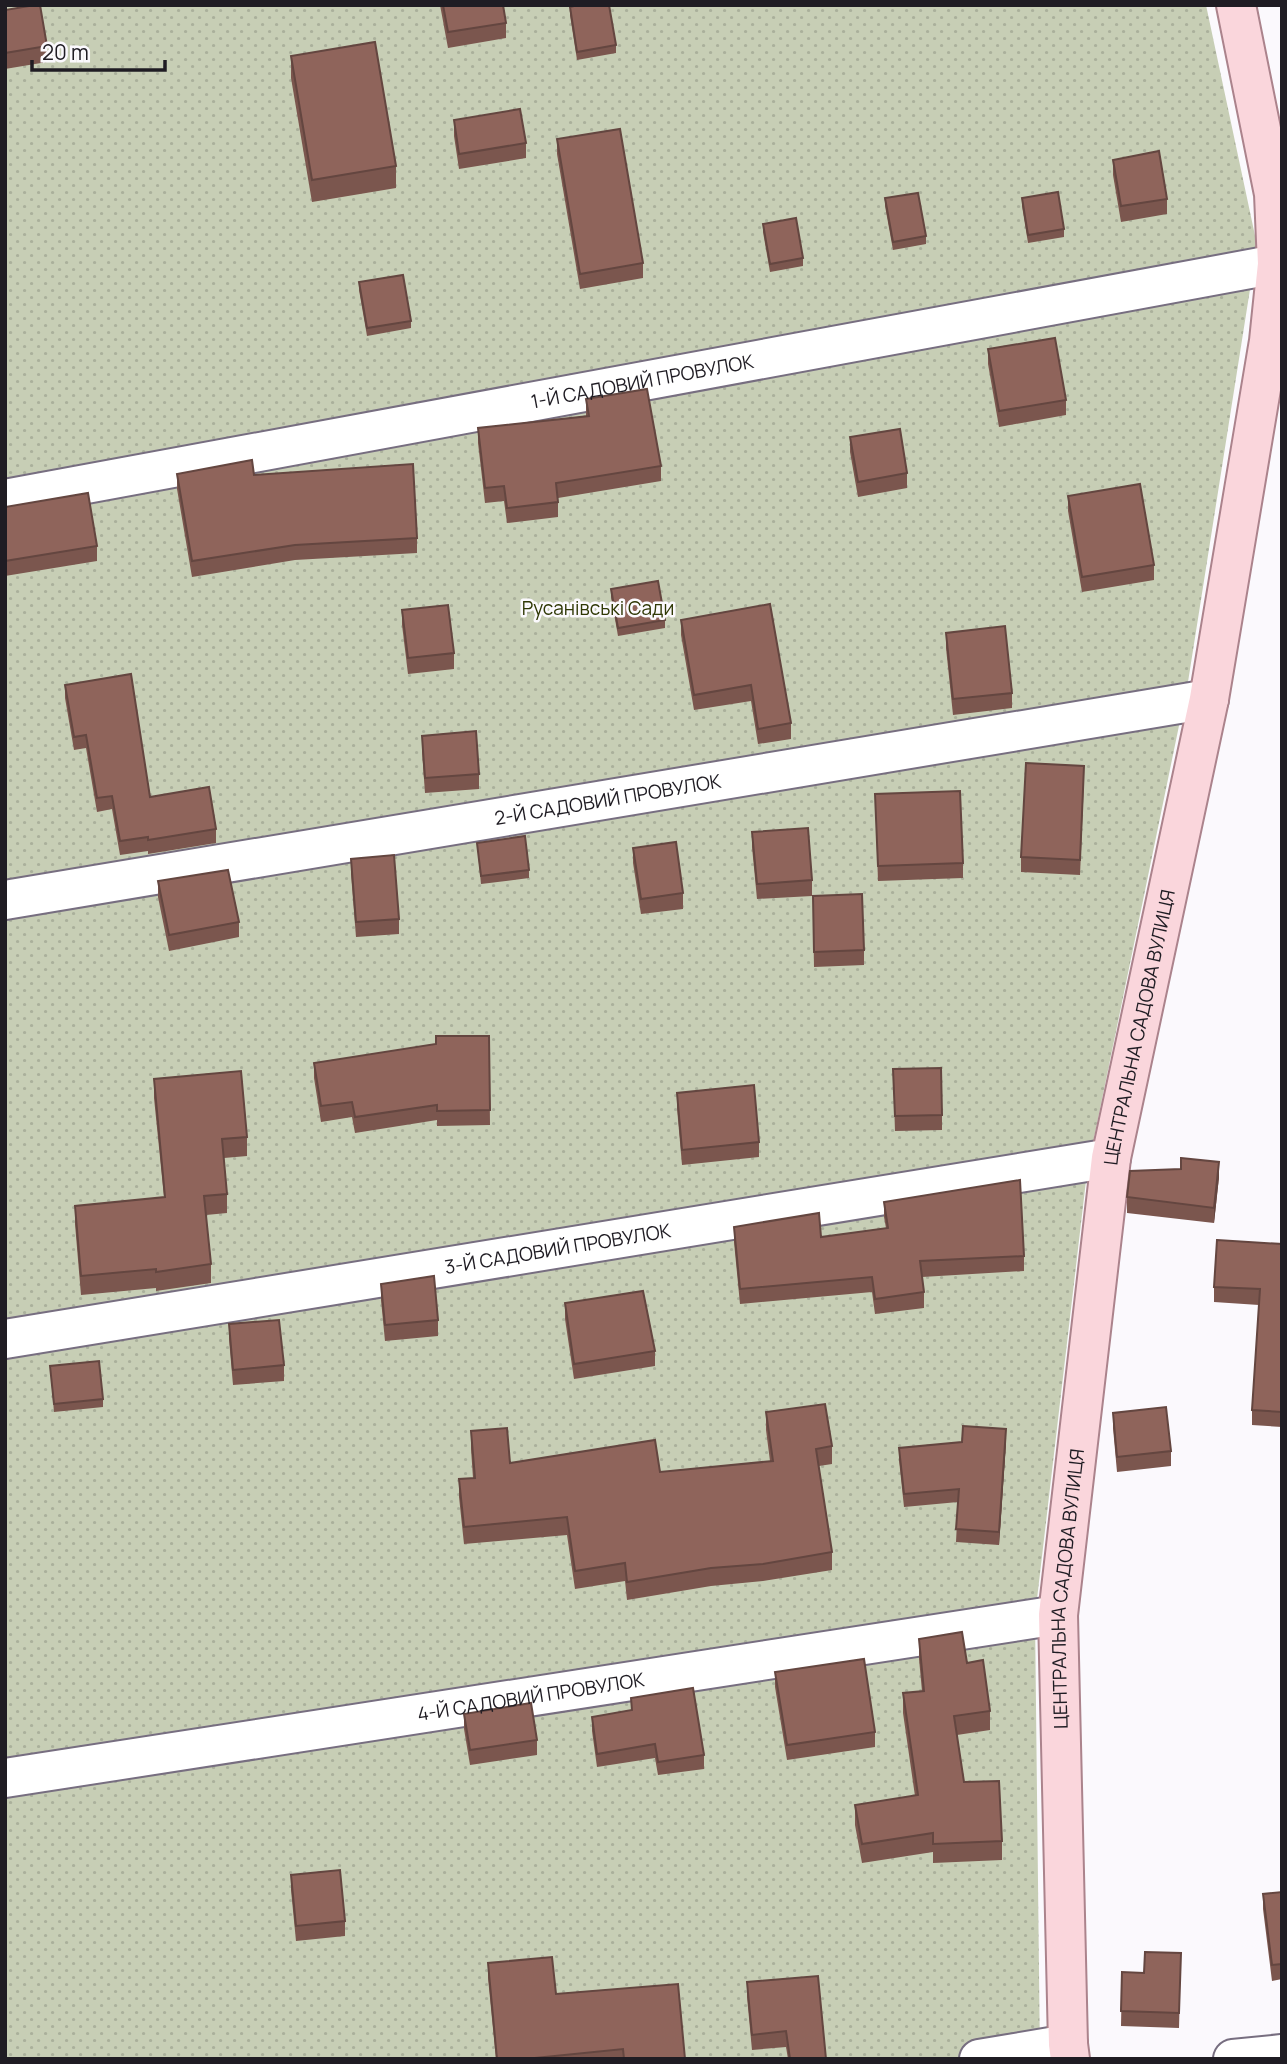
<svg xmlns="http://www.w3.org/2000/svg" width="1287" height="2064" font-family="Manrope,sans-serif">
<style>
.park{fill:url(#park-dots)}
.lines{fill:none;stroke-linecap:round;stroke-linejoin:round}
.minor-casing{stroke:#776e80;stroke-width:42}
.major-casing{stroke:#ab838c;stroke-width:42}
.minor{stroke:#fff;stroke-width:38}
.major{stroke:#fad6dc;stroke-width:38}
.wall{fill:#7b564e}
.shaded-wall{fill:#644640}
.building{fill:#8f645b;stroke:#644640;stroke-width:2}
.labels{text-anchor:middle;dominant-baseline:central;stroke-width:5;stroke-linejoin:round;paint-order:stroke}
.street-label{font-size:19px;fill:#1f1c23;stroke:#fbf9fd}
.park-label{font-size:19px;fill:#2f3805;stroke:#fbf9fd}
</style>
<defs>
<pattern id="park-dots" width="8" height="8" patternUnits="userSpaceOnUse" patternTransform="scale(1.75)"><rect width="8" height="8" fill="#c7ceb5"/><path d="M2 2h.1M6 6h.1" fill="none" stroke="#aab09b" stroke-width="1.8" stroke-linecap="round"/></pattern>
</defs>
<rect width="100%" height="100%" fill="#fbf9fd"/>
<path class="park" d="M5 5H1206L1257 245 1188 682 1087 1172 1035 1616 1040 2059H5Z"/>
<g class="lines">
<g class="minor-casing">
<g id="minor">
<path id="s1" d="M5 499 1277 264"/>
<path id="s2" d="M5 900 1209 699"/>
<path id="s3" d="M5 1339 1111 1158"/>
<path id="s4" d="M5 1778 1058 1615"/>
<path d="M979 2059 1068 2044"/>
<path d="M1233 2059 1282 2054"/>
</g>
</g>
<g class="major-casing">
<g id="major">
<path id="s5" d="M1070 2059 1068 2044 1058 1615 1111 1158 1209 699 1269 341 1277 264 1274 194 1236 5"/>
</g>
</g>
<use href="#minor" class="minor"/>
<use href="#major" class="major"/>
</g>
<g class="wall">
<path d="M440 5H503L506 23V38L448 48Z"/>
<path d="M570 7 616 45V53L577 60 570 15Z"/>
<path d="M5 10 47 46V62L5 69Z"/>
<path d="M291 56 396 166V188L312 202 291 78Z"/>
<path d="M454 120 526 143V158L459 169 454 136Z"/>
<path d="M557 139 643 263V278L580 289 557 154Z"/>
<path d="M1113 160 1167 199V214L1121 222 1113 175Z"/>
<path d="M885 198 926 236V244L893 250 885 206Z"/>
<path d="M1022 198 1064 229V237L1028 243 1022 206Z"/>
<path d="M763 224 803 258V266L770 272 763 232Z"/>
<path d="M359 282 411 321V328L367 336 359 290Z"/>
<path d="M988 349 1066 400V415L999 427 988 364Z"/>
<path d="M586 399 661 466V481L558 498V517L507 523 504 501 485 503 478 443V428L586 416Z"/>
<path d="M850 437 907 473V488L858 497 850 452Z"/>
<path d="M177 474 254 475 417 538V553L295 560 192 577 177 489Z"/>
<path d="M1068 496 1154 565V580L1082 592 1068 511Z"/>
<path d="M5 507 97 546V561L5 576Z"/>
<path d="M611 589 665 620V628L618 636 611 597Z"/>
<path d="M402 610 454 653V669L408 674 402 625Z"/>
<path d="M681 620 791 723V739L758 744 751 701 694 710 681 635Z"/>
<path d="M946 633 1012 693V708L953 715 946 648Z"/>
<path d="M65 685 150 797 216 829V843L148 854V851L120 855 112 809 97 812 86 748 74 750 65 698Z"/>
<path d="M422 736 479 774V789L425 793 422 751Z"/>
<path d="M1084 781 1080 875 1021 872V857Z"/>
<path d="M875 794 963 863V878L878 881Z"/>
<path d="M752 832 812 880V896L757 899 752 847Z"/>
<path d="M477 843 529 870V878L481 884Z"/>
<path d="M633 848 683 893V909L641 914 633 863Z"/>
<path d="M351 859 399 919V934L356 937 351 874Z"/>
<path d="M158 881 239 922V937L169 951 158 897Z"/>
<path d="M813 911 864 950V965L814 967Z"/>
<path d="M489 1036 490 1125 437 1126V1120L355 1133 352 1117 321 1122 314 1078V1063Z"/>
<path d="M893 1069 942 1115V1130L895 1131Z"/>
<path d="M154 1079 247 1137V1156L224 1158 227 1194V1213L206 1215 211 1264V1283L156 1291V1288L81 1295 75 1224V1206L164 1197 154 1098Z"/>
<path d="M677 1093 759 1142V1157L682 1165 677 1108Z"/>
<path d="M1219 1177 1214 1223 1127 1213V1197Z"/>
<path d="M884 1202 1024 1256V1271L922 1277 924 1292V1308L875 1314 872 1292 740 1304 734 1242V1227L821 1237 886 1228 884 1217Z"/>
<path d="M1282 1244V1427L1252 1425V1410L1259 1305 1214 1302V1287Z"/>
<path d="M381 1284 438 1320V1336L385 1341 381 1300Z"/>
<path d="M565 1303 655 1351V1366L574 1379 565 1319Z"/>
<path d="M229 1324 284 1365V1381L233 1385 229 1339Z"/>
<path d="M50 1366 103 1399V1407L54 1412Z"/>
<path d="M766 1412 832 1446V1464L819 1466 832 1552V1570L763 1581 711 1586 627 1600 625 1581 575 1589 567 1535 464 1544 459 1497V1479L473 1478 471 1449V1431L510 1463 660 1472 770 1461 766 1430Z"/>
<path d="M1113 1413 1171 1451V1466L1117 1472 1113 1428Z"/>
<path d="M1006 1442 999 1545 956 1542 958 1502 904 1507 899 1460V1448Z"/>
<path d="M919 1639 967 1663 990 1711V1730L957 1735 964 1782 1002 1841V1860L933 1863V1852L862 1863 855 1825V1805L915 1796 903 1713V1693L922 1691 919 1659Z"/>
<path d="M775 1672 875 1732V1747L787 1760 775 1687Z"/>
<path d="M631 1698 704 1755V1769L658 1775 655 1758 597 1767 592 1731V1717L631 1710Z"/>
<path d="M464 1714 537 1740V1755L470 1765 464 1729Z"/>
<path d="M291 1875 345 1921V1936L296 1941 291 1890Z"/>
<path d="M1282 1892V1979L1272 1981 1263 1909V1894Z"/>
<path d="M1181 1953 1179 2028 1121 2026 1122 1972 1144 1973Z"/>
<path d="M488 1963 556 1994 685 2059H496L488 1978Z"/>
<path d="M747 1982 826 2059H788L786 2047 752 2050 747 1997Z"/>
</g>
<g class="shaded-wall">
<path d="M1219 1162V1177L1214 1223V1208Z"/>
<path d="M1006 1429V1442L999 1545V1532Z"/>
</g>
<g class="building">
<path d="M35 5H40L47 46 5 53V10Z"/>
<path d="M443 5H503L506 23 448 32Z"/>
<path d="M578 5H609L616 45 577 52 570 7Z"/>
<path d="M375 42 396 166 312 180 291 56Z"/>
<path d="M520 109 526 143 459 154 454 120Z"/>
<path d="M620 129 643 263 580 274 557 139Z"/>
<path d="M1159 151 1167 199 1121 206 1113 160Z"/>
<path d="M1058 192 1064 229 1028 235 1022 198Z"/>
<path d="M918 193 926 236 893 242 885 198Z"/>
<path d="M796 218 803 258 770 264 763 224Z"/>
<path d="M403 275 411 321 367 328 359 282Z"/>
<path d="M1055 338 1066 400 999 411 988 349Z"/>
<path d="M647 389 661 466 556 483 558 502 507 508 504 486 485 488 478 428 589 416 586 399Z"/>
<path d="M900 429 907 473 858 482 850 437Z"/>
<path d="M252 460 254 475 413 464 417 538 295 545 192 561 177 474Z"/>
<path d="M1140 484 1154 565 1082 577 1068 496Z"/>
<path d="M88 493 97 546 5 561V507Z"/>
<path d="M658 581 665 620 618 628 611 589Z"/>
<path d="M770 604 791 723 758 729 751 685 694 695 681 620Z"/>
<path d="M448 605 454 653 408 658 402 610Z"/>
<path d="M1005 626 1012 693 953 699 946 633Z"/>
<path d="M131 674 150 797 209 787 216 829 148 840V837L120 841 112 796 97 798 86 735 74 737 65 685Z"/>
<path d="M476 731 479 774 425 778 422 736Z"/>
<path d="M1026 763 1084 766 1080 860 1021 857Z"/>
<path d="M960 791 963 863 878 866 875 794Z"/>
<path d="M808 828 812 880 757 884 752 832Z"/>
<path d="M525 836 529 870 481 876 477 843Z"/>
<path d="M676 842 683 893 641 899 633 848Z"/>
<path d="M394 855 399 919 356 922 351 859Z"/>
<path d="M228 870 239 922 169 935 158 881Z"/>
<path d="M862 894 864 950 814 952 813 896Z"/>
<path d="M436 1036H489L490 1110 437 1111V1105L355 1117 352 1102 321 1106 314 1063 436 1044Z"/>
<path d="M941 1068 942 1115 895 1116 893 1069Z"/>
<path d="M241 1071 247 1137 222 1139 227 1194 204 1196 211 1264 156 1272V1269L81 1276 75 1206 165 1197 154 1079Z"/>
<path d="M754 1085 759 1142 682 1150 677 1093Z"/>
<path d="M1181 1158 1219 1162 1214 1208 1127 1197 1130 1171 1181 1169Z"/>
<path d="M1020 1180 1024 1256 920 1261 924 1292 875 1299 872 1277 740 1289 734 1227 819 1213 821 1237 888 1228 884 1202Z"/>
<path d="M1217 1240 1282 1244V1412L1252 1410 1260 1289 1214 1287Z"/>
<path d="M434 1276 438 1320 385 1325 381 1284Z"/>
<path d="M643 1291 655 1351 574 1364 565 1303Z"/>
<path d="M279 1320 284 1365 233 1370 229 1324Z"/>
<path d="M99 1361 103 1399 54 1404 50 1366Z"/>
<path d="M825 1404 832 1446 816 1449 832 1552 763 1564 711 1568 627 1582 625 1563 575 1571 567 1517 464 1527 459 1479 475 1478 471 1431 507 1428 510 1463 655 1440 660 1472 773 1461 766 1412Z"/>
<path d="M1166 1407 1171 1451 1117 1457 1113 1413Z"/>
<path d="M963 1426 1006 1429 999 1532 956 1529 959 1489 904 1494 899 1448 962 1442Z"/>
<path d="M962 1632 967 1663 983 1660 990 1711 954 1716 964 1782 999 1781 1002 1841 933 1844V1833L862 1844 855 1805 918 1795 903 1693 924 1691 919 1639Z"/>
<path d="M864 1659 875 1732 787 1745 775 1672Z"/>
<path d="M693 1688 704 1755 658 1762 655 1744 597 1754 592 1717 632 1710 631 1698Z"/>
<path d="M531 1703 537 1740 470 1750 464 1714Z"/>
<path d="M340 1870 345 1921 296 1926 291 1875Z"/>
<path d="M1282 1892V1964L1272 1965 1263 1894Z"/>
<path d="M1145 1952 1181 1953 1179 2013 1121 2011 1122 1972 1144 1973Z"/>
<path d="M552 1957 556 1994 678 1984 685 2059H624L623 2049 525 2059H497L488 1963Z"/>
<path d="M818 1976 826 2059H790L786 2031 752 2035 747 1982Z"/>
</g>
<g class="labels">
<g class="street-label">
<text stroke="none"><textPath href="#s1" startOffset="648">1-Й САДОВИЙ ПРОВУЛОК</textPath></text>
<text stroke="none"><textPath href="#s2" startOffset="611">2-Й САДОВИЙ ПРОВУЛОК</textPath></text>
<text stroke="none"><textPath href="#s5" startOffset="1038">ЦЕНТРАЛЬНА САДОВА ВУЛИЦЯ</textPath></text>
<text stroke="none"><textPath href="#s3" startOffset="560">3-Й САДОВИЙ ПРОВУЛОК</textPath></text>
<text stroke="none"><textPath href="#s5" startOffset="471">ЦЕНТРАЛЬНА САДОВА ВУЛИЦЯ</textPath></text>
<text stroke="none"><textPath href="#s4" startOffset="532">4-Й САДОВИЙ ПРОВУЛОК</textPath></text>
</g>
<g class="park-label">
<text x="598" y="608">Русанівські Сади</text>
</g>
</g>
<rect width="1287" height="2064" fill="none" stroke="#1f1c23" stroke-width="14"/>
<path d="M32 60v10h133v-10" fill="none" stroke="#1f1c23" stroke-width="3.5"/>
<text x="42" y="60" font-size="21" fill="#1f1c23" stroke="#fbf9fd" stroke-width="5" paint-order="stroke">20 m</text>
</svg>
